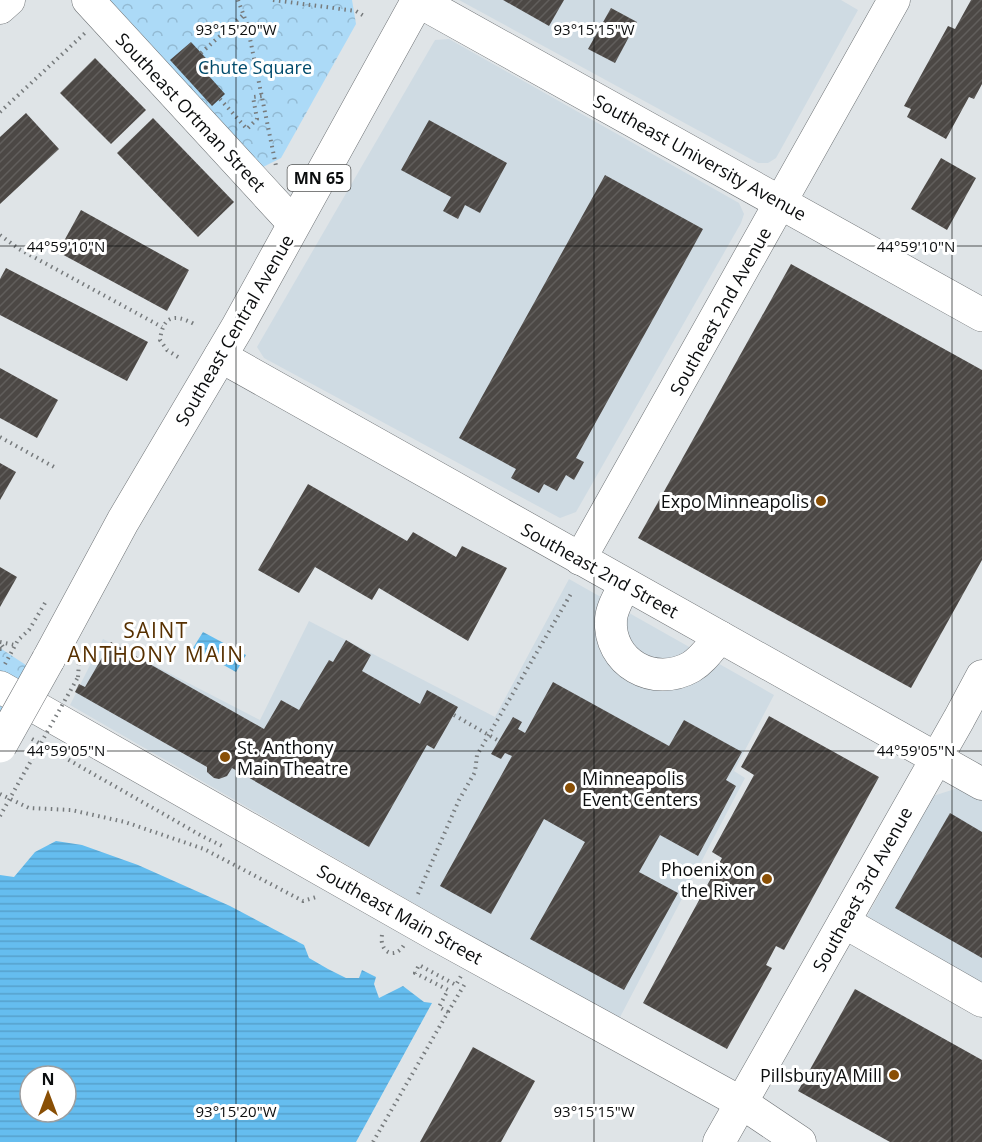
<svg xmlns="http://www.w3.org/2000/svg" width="982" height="1142" font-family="'Open Sans',sans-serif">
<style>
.built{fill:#cfdbe3}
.park{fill:url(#park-crowns)}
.water{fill:url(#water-rules);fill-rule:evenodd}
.building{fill:url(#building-hatch)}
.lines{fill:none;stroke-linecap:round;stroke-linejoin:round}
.minor-casing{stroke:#6e7275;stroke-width:33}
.major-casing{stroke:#6e7275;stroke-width:34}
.path{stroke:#777b7d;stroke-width:4;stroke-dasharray:1.5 4.5;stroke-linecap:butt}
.minor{stroke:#fff;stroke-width:32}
.major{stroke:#fff;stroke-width:33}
.major-bridge-casing{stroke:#6e7275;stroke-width:34;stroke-linecap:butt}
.path-bridge{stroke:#777b7d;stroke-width:4;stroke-dasharray:1.5 4.5;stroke-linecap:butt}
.major-bridge{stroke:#fff;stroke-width:33}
.ticks{fill:none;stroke:#0b0d0e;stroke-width:1.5;stroke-opacity:0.45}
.poi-dot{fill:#894f05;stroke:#fff;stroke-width:2}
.labels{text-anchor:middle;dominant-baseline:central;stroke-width:6;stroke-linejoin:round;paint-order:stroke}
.shield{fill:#fff;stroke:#545656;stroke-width:1.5}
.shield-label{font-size:16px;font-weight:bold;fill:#0b0d0e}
.park-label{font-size:18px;fill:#004b6c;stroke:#fff}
.street-label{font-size:18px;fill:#0b0d0e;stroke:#fff}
.poi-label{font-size:18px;fill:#0b0d0e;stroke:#fff;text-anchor:end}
.quarter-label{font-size:21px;letter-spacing:1.5px;fill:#573000;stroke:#fff}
.ticks-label{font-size:15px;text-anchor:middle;fill:#0b0d0e;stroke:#fff;stroke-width:6;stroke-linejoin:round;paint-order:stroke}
</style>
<defs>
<pattern id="park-crowns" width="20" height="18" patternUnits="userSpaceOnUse" patternTransform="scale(1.5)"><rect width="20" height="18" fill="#acdaf7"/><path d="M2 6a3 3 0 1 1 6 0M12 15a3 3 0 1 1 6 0" fill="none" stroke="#93bad3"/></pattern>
<pattern id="water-rules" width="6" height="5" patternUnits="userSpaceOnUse" patternTransform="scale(1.5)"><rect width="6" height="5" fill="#65bdef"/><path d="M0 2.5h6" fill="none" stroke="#56a1cc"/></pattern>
<pattern id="building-hatch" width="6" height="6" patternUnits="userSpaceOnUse" patternTransform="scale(1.5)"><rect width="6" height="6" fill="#4c4845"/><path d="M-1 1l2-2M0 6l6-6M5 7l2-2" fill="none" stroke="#615e5c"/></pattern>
</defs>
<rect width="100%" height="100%" fill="#dfe4e7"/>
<g class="built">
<path d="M459 0H841L858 10 776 158 768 163H758Z"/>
<path d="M449 39 739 203 744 214 741 223 576 512 560 518 264 358 257 347 435 40Z"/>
<path d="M569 579 774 695 734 771 745 778 618 1021 70 705 103 639 260 720 309 621 495 717Z"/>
<path d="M958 788 982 800V992L863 924 933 796Z"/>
</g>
<g class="park">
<path d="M104 0H352L356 24 281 158 259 169Z"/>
<path d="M0 648 32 669 0 723Z"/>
</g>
<g class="water">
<path d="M203 632 246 655 236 672 193 648Z"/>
<path d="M56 841 82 845 138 865 230 906 304 945 309 958 328 969 346 978H359L362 970 376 977 374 984 379 998 403 986 424 1002 432 1003 356 1142H0V875L14 877 35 852ZM30 1076H66V1112H30Z"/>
</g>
<g class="building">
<path d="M503 0H564L549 26Z"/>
<path d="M971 0H982V84L974 99 969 97 946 139 907 117 911 109 904 106 948 26 955 29Z"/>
<path d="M611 8 637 22 615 63 588 49Z"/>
<path d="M191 42 216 69 209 76 225 94 212 106 170 60Z"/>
<path d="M95 58 146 110 111 144 60 93Z"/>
<path d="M26 113 59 149 0 204V137Z"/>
<path d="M153 118 234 202 198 237 117 153Z"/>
<path d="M429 120 507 163 480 213 465 205 458 219 443 211 451 197 401 170Z"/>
<path d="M941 158 976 178 947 230 911 209Z"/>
<path d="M605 175 703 229 576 458 584 462 574 480 566 475 557 491 544 484 539 493 511 478 516 469 459 438Z"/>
<path d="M81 210 189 270 167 311 58 252Z"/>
<path d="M791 264 982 370V560L911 688 638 538Z"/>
<path d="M6 268 148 342 127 381 0 315V279Z"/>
<path d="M0 368 58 400 37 438 0 418Z"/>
<path d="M0 463 16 472 0 500Z"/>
<path d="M308 484 407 541 413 532 456 557 462 546 507 568 468 641 379 588 372 600 315 567 299 593 258 570Z"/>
<path d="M0 567 17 577 0 607Z"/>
<path d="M346 640 371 655 362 671 420 704 427 690 458 707 434 749 427 745 369 847 232 768 227 776 219 779 214 778 207 772V767L75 692 79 684 85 687 111 642 264 729 281 700 299 710 329 660 333 662Z"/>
<path d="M553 682 669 746 684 720 742 752 726 780 736 786 698 856 660 835 639 872 678 893 624 990 530 939 585 842 544 819 491 914 440 886 512 756 505 753 501 759 491 754 513 717 522 722 518 729 525 733Z"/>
<path d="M769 716 879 777 784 950 776 946 766 965 772 968 727 1049 643 1003 722 858 712 852 754 775 741 767Z"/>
<path d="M950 813 982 832V958L895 908Z"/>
<path d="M855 989 982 1060V1142H890L798 1091Z"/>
<path d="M473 1047 535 1081 501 1142H420Z"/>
</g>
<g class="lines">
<g class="minor-casing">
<g id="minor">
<path d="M88 0 294 224"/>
<path d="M0 8 9 0"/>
<path d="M220 356 982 784"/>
<path d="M580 559 894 0"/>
<path d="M625 584C620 595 612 607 611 619 608 663 654 688 691 667 703 660 711 647 720 637"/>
<path d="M0 687 436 935 742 1103 800 1142"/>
<path d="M844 922 982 1001"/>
<path d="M719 1142 959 719 982 676"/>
</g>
</g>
<g class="major-casing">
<g id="major">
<path d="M417 0 982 315"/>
<path d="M48 660 123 521 237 328 418 0"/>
</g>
</g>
<g class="path">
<path d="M238 0 247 24 276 166"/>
<path d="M273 0 356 11 364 16"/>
<path d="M201 53 243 15"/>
<path d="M220 99 247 129 257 119 253 97 262 96"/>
<path d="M0 112 85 33"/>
<path d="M0 235 19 249 162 327"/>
<path d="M178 357 167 350 160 340C163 316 174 313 194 324"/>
<path d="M0 437 56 468"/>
<path d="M0 642 15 645"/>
<path d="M0 649H2L4 648 1 644"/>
<path d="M5 664 18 640 29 630 45 603"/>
<path d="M78 677 79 662"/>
<path d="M32 739 202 836 224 847"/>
<path d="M0 794 29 808 71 810 125 822 204 849 303 901 316 897"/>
<path d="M418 894 459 800 475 772 477 755 572 592"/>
<path d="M382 935C379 951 394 961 404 945"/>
<path d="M448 1012 466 982"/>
<path d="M373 1142 448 1012 439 1007 448 990 415 973 419 965 456 985 461 976"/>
</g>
<use href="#minor" class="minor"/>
<use href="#major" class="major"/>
<g class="major-bridge-casing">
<path id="major-bridge" d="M0 746 48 660"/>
</g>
<g class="path-bridge">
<path d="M454 715 499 741"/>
<path d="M0 816 78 677"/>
</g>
<use href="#major-bridge" class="major-bridge"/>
</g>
<path class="ticks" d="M236 0V1142M594 0V1142M952 0V1142M0 246H982M0 751H982"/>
<g class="poi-dot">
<circle cx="821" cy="501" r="6"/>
<circle cx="225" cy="757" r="6"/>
<circle cx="570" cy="788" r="6"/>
<circle cx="767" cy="879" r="6"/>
<circle cx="894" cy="1075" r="6"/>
</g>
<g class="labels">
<rect class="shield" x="287.5" y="165" width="63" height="26" rx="4.5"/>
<g class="shield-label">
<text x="319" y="178">MN 65</text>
</g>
<g class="park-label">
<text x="255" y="67">Chute Square</text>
</g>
<g class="street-label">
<text transform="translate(191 112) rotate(47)">Southeast Ortman Street</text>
<text transform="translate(700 157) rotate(29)">Southeast University Avenue</text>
<text transform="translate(720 311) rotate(-61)">Southeast 2nd Avenue</text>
<text transform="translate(234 330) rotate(-60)">Southeast Central Avenue</text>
<text transform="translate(600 570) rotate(29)">Southeast 2nd Street</text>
<text transform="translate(862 889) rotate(-61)">Southeast 3rd Avenue</text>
<text transform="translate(400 914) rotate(29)">Southeast Main Street</text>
</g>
<g class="poi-label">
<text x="809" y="501">Expo Minneapolis</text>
<text x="237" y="747" text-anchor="start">St. Anthony<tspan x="237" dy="21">Main Theatre</tspan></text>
<text x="582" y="778" text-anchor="start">Minneapolis<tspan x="582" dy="21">Event Centers</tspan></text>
<text x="755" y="869">Phoenix on<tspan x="755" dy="21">the River</tspan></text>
<text x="882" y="1075">Pillsbury A Mill</text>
</g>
<g class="quarter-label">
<text x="156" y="630">SAINT<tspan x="156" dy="24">ANTHONY MAIN</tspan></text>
</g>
</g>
<g class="ticks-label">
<text x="236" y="35">93°15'20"W</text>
<text x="594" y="35">93°15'15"W</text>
<text x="66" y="252">44°59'10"N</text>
<text x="916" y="252">44°59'10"N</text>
<text x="66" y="756">44°59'05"N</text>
<text x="916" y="756">44°59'05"N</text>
<text x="236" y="1117">93°15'20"W</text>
<text x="594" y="1117">93°15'15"W</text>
</g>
<g transform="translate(48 1094)"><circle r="28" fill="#ffffff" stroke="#9d9e9f" stroke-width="1.5"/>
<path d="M0-4.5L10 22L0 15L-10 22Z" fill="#894f05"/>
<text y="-9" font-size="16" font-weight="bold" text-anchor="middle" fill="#0b0d0e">N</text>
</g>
</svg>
